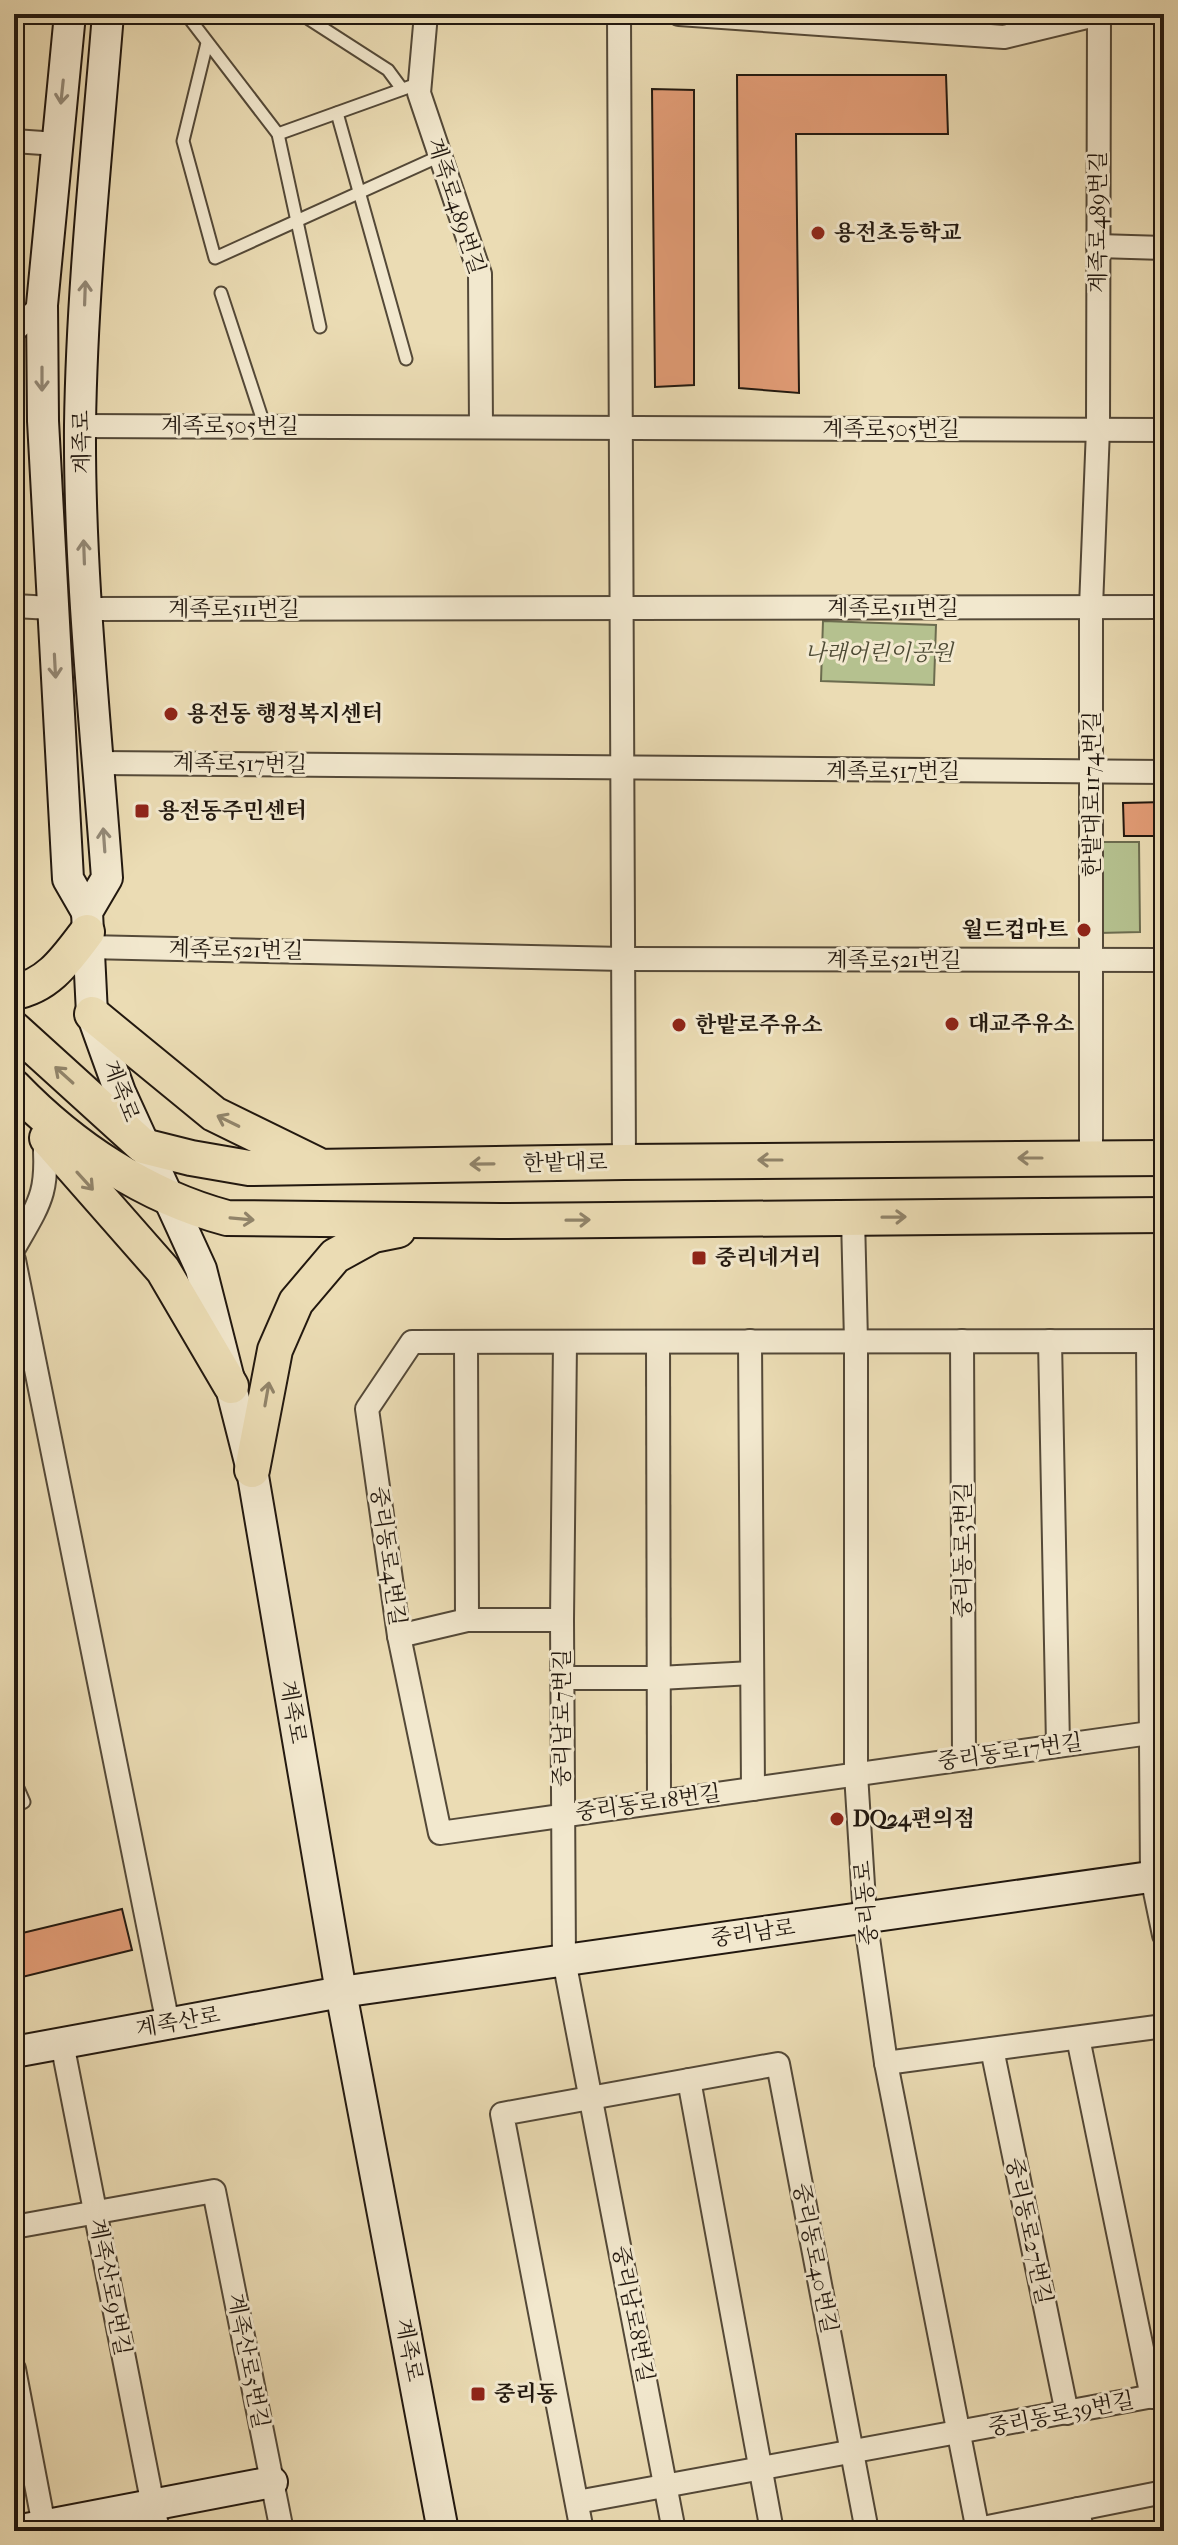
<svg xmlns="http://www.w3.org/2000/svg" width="1178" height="2545" font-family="'IM FELL French Canon','Noto Serif KR',serif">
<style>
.green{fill:#b5c18f;stroke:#6c6c4f;stroke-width:2}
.building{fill:#e29c76;stroke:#22180f;stroke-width:2}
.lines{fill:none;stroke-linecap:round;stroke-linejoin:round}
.lane-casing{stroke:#544938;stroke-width:15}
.street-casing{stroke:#544938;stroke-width:26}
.secondary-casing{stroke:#22180f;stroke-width:34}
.primary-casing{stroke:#22180f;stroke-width:38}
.lane{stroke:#f2e8ce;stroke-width:11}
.street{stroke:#f2e8ce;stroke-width:22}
.secondary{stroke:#f2e8ce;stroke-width:30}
.primary{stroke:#ebdcb4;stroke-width:34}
.oneway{stroke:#948a78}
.oneway2{stroke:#91846a}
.poi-dot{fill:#8f2418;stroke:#f2e8ce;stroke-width:3}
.labels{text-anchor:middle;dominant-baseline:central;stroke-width:6;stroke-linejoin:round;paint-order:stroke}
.street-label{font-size:22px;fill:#22180f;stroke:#f2e8ce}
.poi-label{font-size:22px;font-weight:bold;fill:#22180f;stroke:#f2e8ce;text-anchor:start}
.park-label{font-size:22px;font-style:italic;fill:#4e4b35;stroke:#f2e8ce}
</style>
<rect width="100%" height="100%" fill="#ebdcb4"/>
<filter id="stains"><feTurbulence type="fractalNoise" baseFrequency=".0025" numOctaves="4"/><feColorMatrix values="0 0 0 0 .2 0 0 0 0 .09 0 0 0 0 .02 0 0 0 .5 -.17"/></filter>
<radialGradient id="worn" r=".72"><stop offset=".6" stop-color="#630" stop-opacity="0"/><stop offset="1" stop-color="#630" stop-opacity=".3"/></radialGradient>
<g class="green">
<path d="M823 621 936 625 934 685 821 681Z"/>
<path d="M1098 842H1139L1140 932 1099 933Z"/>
</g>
<g class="building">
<path d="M737 75H946L948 134H796L799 393 739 388Z"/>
<path d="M652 89 694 90V385L655 387Z"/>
<path d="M1164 802V836H1124L1123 803Z"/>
<path d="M122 1909 132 1950 14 1979V1935Z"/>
</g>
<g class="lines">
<g class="lane-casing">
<g id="lane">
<path d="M186 14 278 134 320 327"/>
<path d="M301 14 388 70 402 89"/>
<path d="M207 43 183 141 215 258 440 156"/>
<path d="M337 113 406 359"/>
<path d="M278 134 420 83"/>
<path d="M221 293 265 427"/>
<path d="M14 1779 24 1802 14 1807"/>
</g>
</g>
<g class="street-casing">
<g id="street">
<path d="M426 14 419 93 480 274 481 427"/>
<path d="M619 14 624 1162"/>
<path d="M679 14 1004 37 1099 14"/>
<path d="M14 141 57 144"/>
<path d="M1098 246 1164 248"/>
<path d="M14 331 42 305"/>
<path d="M80 426 1164 430"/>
<path d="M14 606 52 608"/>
<path d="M86 609 1164 607"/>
<path d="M99 763 1164 772"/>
<path d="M87 947 624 959 1164 960"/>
<path d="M1091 1158V607L1098 429 1099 14"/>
<path d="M853 1218 856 1341V1774L865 1917 886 2063 978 2531"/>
<path d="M14 1248C41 1201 49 1192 44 1136"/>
<path d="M14 1260 168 2024"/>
<path d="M750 1341 753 1789"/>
<path d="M962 1341 964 1758"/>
<path d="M1050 1341 1058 1745"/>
<path d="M1148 1341 1152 1877 1164 1935"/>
<path d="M1164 1341 412 1342 367 1409 399 1636 440 1833 1164 1731"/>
<path d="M466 1342 467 1620"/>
<path d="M565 1342 562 1620 564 1960 674 2531"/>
<path d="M658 1342 659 1802"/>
<path d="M399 1636 467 1620H562"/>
<path d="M562 1678H659L752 1673"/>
<path d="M1078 2038 1152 2397"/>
<path d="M62 2043 158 2531"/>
<path d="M992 2049 1067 2413"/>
<path d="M886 2063 1164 2026"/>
<path d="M689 2080 772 2531"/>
<path d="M14 2227 214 2191 282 2531"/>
<path d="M14 2369 45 2531"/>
<path d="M577 2502 1164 2394"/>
<path d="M1078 2509 1082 2531"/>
<path d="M978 2529 1164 2492"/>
<path d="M582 2531 502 2114 778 2064 867 2531"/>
</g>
</g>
<g class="secondary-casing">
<g id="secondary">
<path d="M70 14 42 305 43 421 68 879 87 912"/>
<path d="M108 14C97 151 82 287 80 425 79 576 96 727 107 878L87 912 92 1014 120 1092 201 1269 252 1470 341 1992 443 2531"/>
<path d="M14 2052 341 1992 1164 1875"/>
<path d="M16 2531 272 2482"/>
</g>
</g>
<g class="primary-casing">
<g id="primary">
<path d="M14 992C49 986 67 958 87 932"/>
<path d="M92 1014 214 1114 316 1164"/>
<path d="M14 1029 143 1146 191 1158 249 1168 624 1162 1164 1158"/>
<path d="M14 1087C72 1147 145 1196 227 1218L500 1221 1164 1215"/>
<path d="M47 1138 163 1270 231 1386"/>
<path d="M252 1470 275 1350 296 1302 335 1256 373 1235 398 1230"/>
</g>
</g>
<use href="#lane" class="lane"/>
<use href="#street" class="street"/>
<use href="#secondary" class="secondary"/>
<use href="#primary" class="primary"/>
</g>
<defs><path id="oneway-shaft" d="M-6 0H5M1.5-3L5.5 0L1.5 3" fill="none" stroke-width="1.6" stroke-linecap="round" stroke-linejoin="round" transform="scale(2)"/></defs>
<g class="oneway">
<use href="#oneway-shaft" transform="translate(62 92) rotate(96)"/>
<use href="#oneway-shaft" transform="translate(85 293) rotate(-88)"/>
<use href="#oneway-shaft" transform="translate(42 379) rotate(90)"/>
<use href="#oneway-shaft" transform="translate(84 552) rotate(-92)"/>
<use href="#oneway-shaft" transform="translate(55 666) rotate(87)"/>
<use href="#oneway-shaft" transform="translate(104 840) rotate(-94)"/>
</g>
<g class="oneway2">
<use href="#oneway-shaft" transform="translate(64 1075) rotate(-138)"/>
<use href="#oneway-shaft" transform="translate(228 1121) rotate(-154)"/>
<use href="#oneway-shaft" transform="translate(1030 1158) rotate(180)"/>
<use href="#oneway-shaft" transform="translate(770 1160) rotate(180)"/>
<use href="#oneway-shaft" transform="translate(482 1164) rotate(179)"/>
<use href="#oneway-shaft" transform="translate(85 1181) rotate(48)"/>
<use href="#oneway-shaft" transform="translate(894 1217) rotate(-1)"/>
<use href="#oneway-shaft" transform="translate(242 1219) rotate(5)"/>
<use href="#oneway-shaft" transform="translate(578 1220) rotate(-1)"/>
<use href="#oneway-shaft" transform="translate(267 1394) rotate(-80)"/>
</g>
<g class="poi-dot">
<circle cx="818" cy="233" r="8"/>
<circle cx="171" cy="714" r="8"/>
<rect x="134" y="803" width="16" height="16" rx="4"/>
<circle cx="1084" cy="930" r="8"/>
<circle cx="952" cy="1024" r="8"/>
<circle cx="679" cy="1025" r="8"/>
<rect x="691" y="1250" width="16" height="16" rx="4"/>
<circle cx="837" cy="1819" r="8"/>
<rect x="470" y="2386" width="16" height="16" rx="4"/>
</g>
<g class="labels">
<g class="street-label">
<text transform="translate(456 206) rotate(72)">계족로489번길</text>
<text transform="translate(1098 222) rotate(-90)">계족로489번길</text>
<text x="230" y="426">계족로505번길</text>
<text x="891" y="429">계족로505번길</text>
<text transform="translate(82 442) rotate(-91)">계족로</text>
<text x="893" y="608">계족로511번길</text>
<text x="234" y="609">계족로511번길</text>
<text transform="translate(240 764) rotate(1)">계족로517번길</text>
<text x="893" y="771">계족로517번길</text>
<text transform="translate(1092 794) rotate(-90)">한밭대로1174번길</text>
<text transform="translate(236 950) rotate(1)">계족로521번길</text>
<text x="894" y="960">계족로521번길</text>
<text transform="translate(121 1091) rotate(69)">계족로</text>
<text transform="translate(565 1163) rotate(-1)">한밭대로</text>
<text transform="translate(963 1550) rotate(-90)">중리동로3번길</text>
<text transform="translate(388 1556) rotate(82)">중리동로4번길</text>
<text transform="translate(293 1712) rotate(80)">계족로</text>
<text transform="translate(562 1718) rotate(-90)">중리남로7번길</text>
<text transform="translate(1010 1752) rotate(-8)">중리동로17번길</text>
<text transform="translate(648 1803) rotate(-8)">중리동로18번길</text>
<text transform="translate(866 1903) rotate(-95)">중리동로</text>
<text transform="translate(753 1933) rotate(-8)">중리남로</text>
<text transform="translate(178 2022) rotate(-10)">계족산로</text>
<text transform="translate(1029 2231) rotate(78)">중리동로27번길</text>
<text transform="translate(815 2258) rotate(79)">중리동로40번길</text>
<text transform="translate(110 2287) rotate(79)">계족산로9번길</text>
<text transform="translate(633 2314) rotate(79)">중리남로8번길</text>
<text transform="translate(409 2350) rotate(79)">계족로</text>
<text transform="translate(248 2361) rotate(79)">계족산로5번길</text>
<text transform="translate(1061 2414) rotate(-11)">중리동로39번길</text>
</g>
<g class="poi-label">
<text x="834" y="233">용전초등학교</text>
<text x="187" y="714">용전동 행정복지센터</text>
<text x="158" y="811">용전동주민센터</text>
<text x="1068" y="930" text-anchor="end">월드컵마트</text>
<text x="968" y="1024">대교주유소</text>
<text x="695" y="1025">한밭로주유소</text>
<text x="715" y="1258">중리네거리</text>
<text x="853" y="1819">DQ24편의점</text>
<text x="494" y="2394">중리동</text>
</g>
<g class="park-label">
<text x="879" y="653">나래어린이공원</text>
</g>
</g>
<rect width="1178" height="2545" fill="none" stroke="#ebdcb4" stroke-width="48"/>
<rect x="16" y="16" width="1146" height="2513" fill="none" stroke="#22180f" stroke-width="4"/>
<rect x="24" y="24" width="1130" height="2497" fill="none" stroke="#22180f" stroke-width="2"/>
<rect width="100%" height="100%" filter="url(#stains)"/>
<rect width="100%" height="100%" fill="url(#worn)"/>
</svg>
